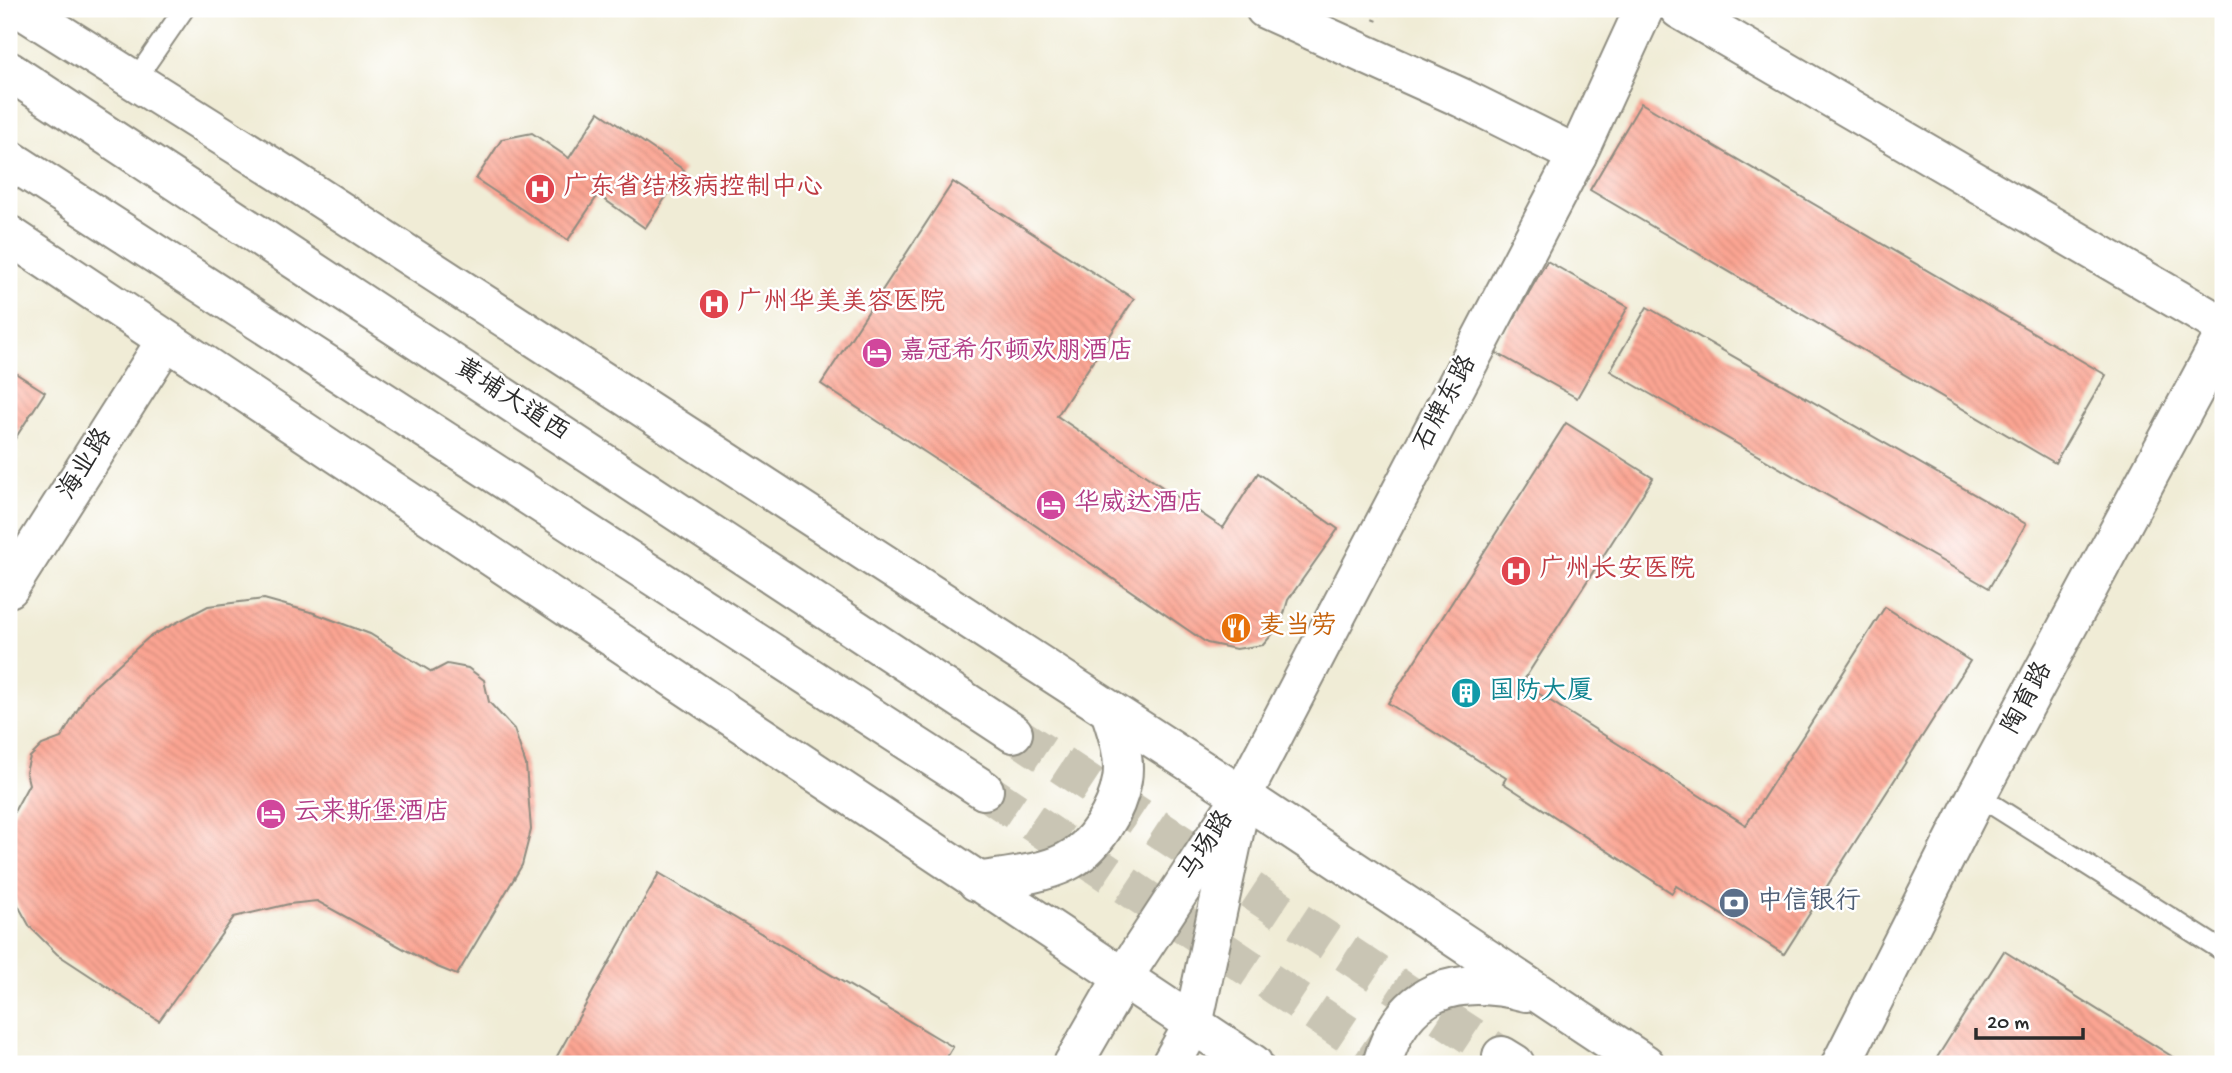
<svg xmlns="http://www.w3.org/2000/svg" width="2232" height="1073" font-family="'Gochi Hand','LXGW WenKai TC',sans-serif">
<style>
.building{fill:url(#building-back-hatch)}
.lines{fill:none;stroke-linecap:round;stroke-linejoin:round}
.primary-tunnel{stroke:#c9c5b4;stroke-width:38;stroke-dasharray:38 19;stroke-linecap:butt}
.lane-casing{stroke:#8e8c80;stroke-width:23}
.street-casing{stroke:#8e8c80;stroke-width:42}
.secondary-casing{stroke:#8e8c80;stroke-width:42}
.primary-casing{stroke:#8e8c80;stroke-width:42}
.path{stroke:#8e8c80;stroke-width:4.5;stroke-dasharray:2 5;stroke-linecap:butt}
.lane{stroke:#fff;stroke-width:19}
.street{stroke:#fff;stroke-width:38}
.secondary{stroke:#fff;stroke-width:38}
.primary{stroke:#fff;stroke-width:38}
.labels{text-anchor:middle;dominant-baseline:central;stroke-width:5;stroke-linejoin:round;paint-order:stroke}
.health-label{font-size:26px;fill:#be3a42;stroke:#fff;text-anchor:start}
.hotel-label{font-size:26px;fill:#b23c85;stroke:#fff;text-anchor:start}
.street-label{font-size:26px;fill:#2b2b2b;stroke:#fff}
.food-label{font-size:26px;fill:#c56008;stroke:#fff;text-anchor:start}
.culture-label{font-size:26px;fill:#0d838f;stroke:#fff;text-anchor:start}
.service-label{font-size:26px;fill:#4e5e75;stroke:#fff;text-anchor:start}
</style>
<defs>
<pattern id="building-back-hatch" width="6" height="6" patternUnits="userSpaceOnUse" patternTransform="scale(1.75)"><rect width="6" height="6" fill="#fba492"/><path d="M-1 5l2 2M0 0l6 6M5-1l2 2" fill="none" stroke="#d78d7e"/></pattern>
</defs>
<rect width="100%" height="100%" fill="#fff"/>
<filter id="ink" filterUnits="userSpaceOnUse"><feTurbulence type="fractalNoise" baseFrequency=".0143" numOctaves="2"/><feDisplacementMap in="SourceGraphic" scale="14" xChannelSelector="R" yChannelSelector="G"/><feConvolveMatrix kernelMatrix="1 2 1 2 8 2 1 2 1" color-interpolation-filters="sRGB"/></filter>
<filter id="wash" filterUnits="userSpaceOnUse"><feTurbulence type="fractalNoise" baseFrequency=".00686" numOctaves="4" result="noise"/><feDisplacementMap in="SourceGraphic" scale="28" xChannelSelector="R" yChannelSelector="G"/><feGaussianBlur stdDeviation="1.57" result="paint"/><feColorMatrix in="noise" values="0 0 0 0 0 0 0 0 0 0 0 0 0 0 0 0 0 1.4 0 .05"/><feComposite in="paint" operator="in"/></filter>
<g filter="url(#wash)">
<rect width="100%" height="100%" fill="#f0ecd6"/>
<g id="blocks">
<g class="building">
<path d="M1641 103 2106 375 2055 463 1590 190Z"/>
<path d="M599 112 684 170 645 228 598 195 568 240 476 179 502 139 532 133 569 158Z"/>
<path d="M953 182 1134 299 1057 416 1223 528 1258 473 1338 529 1288 600 1281 624 1263 645 1236 649 1207 643 1001 502 821 384Z"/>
<path d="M1547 261 1628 307 1577 398 1495 352Z"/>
<path d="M1647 307 2026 524 1989 588 1610 371Z"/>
<path d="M9 369 45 392 9 448Z"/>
<path d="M1566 423 1653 478 1522 683 1746 825 1885 607 1970 661 1784 954 1676 886 1672 893 1503 783 1506 778 1388 703Z"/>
<path d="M264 599 314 613 370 634 432 672 447 664 468 668 484 680 489 702 514 729 526 765 531 830 522 865 457 975 435 966 317 901 289 904 234 917 159 1021 57 954 30 927 9 889V821L29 784 26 772 30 757 42 745 61 738 88 692 149 637 208 606Z"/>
<path d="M659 873 953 1047 943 1064H565L556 1058Z"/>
<path d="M2004 951 2184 1064H1933Z"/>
</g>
</g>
</g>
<g filter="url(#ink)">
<use href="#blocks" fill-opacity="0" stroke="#8e8c80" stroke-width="2"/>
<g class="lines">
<g class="primary-tunnel">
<path d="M1013 733 1502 1056"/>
<path d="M984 790 1392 1064"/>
</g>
<g class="lane-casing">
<g id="lane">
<path d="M135 80 184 9"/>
<path d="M1977 795 2223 951"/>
</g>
</g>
<g class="street-casing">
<path id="street" d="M1265 9 1462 98 1577 155"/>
</g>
<g class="secondary-casing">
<g id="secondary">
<path d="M21 9 291 179 1242 796 1645 1064"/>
<path d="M1679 9 2223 326"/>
<path d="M9 235 1253 1064"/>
<path d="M9 588 165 342"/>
<path d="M977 882C1006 877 1040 875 1066 862 1095 848 1117 810 1122 780 1126 757 1117 732 1110 711"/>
<path d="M1073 1064 1122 979 1242 796 1577 155 1644 9"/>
<path d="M1171 1064 1193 1025 1237 819"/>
<path d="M1382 1064C1403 989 1456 974 1526 992"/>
<path d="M1841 1064 1977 795 2223 337"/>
</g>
</g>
<g class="primary-casing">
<g id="primary">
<path d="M9 71 1013 733"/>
<path d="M9 159 984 790"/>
<path d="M1502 1056 1515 1064"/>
</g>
</g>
<path class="path" d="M1375 21 1380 9"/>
<use href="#lane" class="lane"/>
<use href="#street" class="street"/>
<use href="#secondary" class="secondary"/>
<use href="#primary" class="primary"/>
</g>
</g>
<defs>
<g id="hospital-disc" transform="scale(1.575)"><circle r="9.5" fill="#e0444e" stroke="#fff"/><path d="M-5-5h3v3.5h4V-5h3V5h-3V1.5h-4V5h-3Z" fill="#fff"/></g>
<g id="hotel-disc" transform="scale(1.575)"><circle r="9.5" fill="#d1479c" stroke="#fff"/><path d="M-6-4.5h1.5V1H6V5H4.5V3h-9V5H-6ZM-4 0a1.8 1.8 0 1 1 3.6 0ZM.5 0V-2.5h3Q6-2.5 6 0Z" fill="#fff"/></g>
<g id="restaurant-disc" transform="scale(1.575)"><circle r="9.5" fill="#e8710a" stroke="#fff"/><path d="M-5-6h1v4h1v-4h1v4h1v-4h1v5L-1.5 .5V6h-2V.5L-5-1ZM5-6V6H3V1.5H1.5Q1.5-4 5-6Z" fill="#fff"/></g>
<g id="building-disc" transform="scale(1.575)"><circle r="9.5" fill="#0f9aa8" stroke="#fff"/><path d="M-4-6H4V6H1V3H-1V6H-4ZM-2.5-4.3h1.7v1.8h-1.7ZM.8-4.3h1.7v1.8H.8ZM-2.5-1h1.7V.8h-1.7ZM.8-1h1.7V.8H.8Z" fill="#fff"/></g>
<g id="bank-disc" transform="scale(1.575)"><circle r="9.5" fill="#5c6f8a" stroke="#fff"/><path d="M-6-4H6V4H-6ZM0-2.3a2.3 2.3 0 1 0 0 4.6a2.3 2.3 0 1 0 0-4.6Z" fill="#fff"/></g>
</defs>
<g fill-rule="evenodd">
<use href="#hospital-disc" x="540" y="189"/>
<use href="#hospital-disc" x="714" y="304"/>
<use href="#hotel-disc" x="877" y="353"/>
<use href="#hotel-disc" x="1051" y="505"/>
<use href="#hospital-disc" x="1516" y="571"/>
<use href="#restaurant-disc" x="1236" y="628"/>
<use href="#building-disc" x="1466" y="693"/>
<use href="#hotel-disc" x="271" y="814"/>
<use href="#bank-disc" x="1734" y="903"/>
</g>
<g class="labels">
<g class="health-label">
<text x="563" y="189">广东省结核病控制中心</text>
<text x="737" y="304">广州华美美容医院</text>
<text x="1539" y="571">广州长安医院</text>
</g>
<g class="hotel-label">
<text x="900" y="353">嘉冠希尔顿欢朋酒店</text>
<text x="1074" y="505">华威达酒店</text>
<text x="294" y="814">云来斯堡酒店</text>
</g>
<g class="street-label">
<text transform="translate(511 402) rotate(33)">黄埔大道西</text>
<text transform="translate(1447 404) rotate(-62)">石牌东路</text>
<text transform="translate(87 465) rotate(-58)">海业路</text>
<text transform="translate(2029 699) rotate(-62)">陶育路</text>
<text transform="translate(1208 847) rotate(-57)">马场路</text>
</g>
<g class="food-label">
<text x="1259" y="628">麦当劳</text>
</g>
<g class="culture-label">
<text x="1489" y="693">国防大厦</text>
</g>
<g class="service-label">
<text x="1757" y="903">中信银行</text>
</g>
</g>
<rect width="2232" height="1073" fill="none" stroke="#fff" stroke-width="35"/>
<path d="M1976 1028v10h107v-10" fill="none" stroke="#2b2b2b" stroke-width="3.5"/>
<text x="1987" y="1028" font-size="21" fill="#2b2b2b" stroke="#ffffff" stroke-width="5" paint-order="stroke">20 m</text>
</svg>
